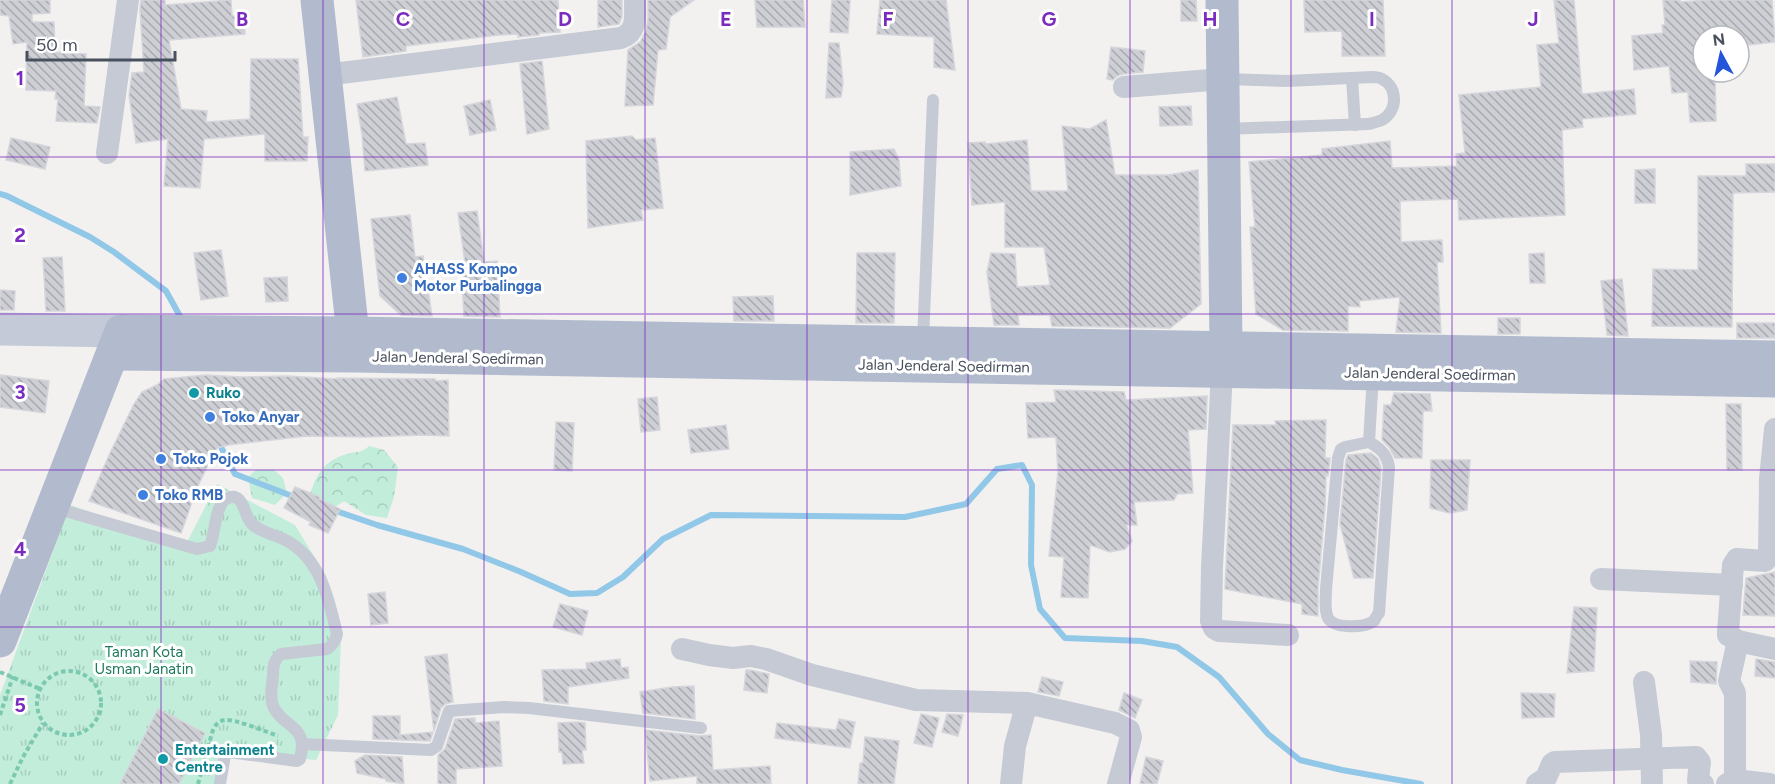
<svg xmlns="http://www.w3.org/2000/svg" width="1775" height="784" font-family="Figtree,sans-serif">
<style>
.forest{fill:url(#forest-crowns)}
.park{fill:url(#park-tufts)}
.lines{fill:none;stroke-linecap:round;stroke-linejoin:round}
.stream{stroke:#91c7e7;stroke-width:6}
.building{fill:url(#building-back-hatch);stroke:#d5d5db;stroke-width:1.5}
.path{stroke:#7bc9b0;stroke-width:4;stroke-dasharray:4.5 3;stroke-linecap:butt}
.lane{stroke:#c5cad4;stroke-width:12}
.street{stroke:#c5cad4;stroke-width:22}
.secondary{stroke:#c4cad8;stroke-width:33}
.primary{stroke:#b2bbcd;stroke-width:33}
.grid{fill:none;stroke:#7b2cbf;stroke-width:1.5;stroke-opacity:0.55}
.shop-dot{fill:#3f7fe0;stroke:#fff;stroke-width:2}
.culture-dot{fill:#0f9aa8;stroke:#fff;stroke-width:2}
.labels{text-anchor:middle;dominant-baseline:central;stroke-width:6;stroke-linejoin:round;paint-order:stroke}
.shop-label{font-size:15px;font-weight:bold;fill:#366cbe;stroke:#fff;text-anchor:start}
.street-label{font-size:15px;fill:#49505d;stroke:#fff}
.culture-label{font-size:15px;font-weight:bold;fill:#0d838f;stroke:#fff;text-anchor:start}
.park-label{font-size:15px;fill:#1d7b5c;stroke:#fff}
.grid-label{font-size:20px;text-anchor:middle;font-weight:bold;fill:#7b2cbf;stroke:#fff;stroke-width:6;stroke-linejoin:round;paint-order:stroke}
</style>
<defs>
<pattern id="forest-crowns" width="20" height="18" patternUnits="userSpaceOnUse" patternTransform="scale(1.5)"><rect width="20" height="18" fill="#c2edda"/><path d="M2 6a3 3 0 1 1 6 0M12 15a3 3 0 1 1 6 0" fill="none" stroke="#a8cdbe"/></pattern>
<pattern id="park-tufts" width="24" height="20" patternUnits="userSpaceOnUse" patternTransform="scale(1.5)"><rect width="24" height="20" fill="#c2edda"/><path d="M3 7l-1-3M5 7V3M7 7l1-3M15 17l-1-3M17 17v-4M19 17l1-3" fill="none" stroke="#a8cdbe"/></pattern>
<pattern id="building-back-hatch" width="6" height="6" patternUnits="userSpaceOnUse" patternTransform="scale(1.5)"><rect width="6" height="6" fill="#cdcfd4"/><path d="M-1 5l2 2M0 0l6 6M5-1l2 2" fill="none" stroke="#a8aaaf"/></pattern>
</defs>
<rect width="100%" height="100%" fill="#f2f1f0"/>
<g class="forest">
<path d="M369 446 384 450 398 467 394 497 387 518 366 515 344 501 331 510 310 495C316 474 325 460 347 454 357 451 360 454 369 446Z"/>
<path d="M256 470H274L283 478 287 493 275 505 252 498 249 483 250 475Z"/>
</g>
<path class="park" d="M217 484 295 525 326 576 341 639 338 715 316 760 229 752 223 784H0V695L70 505 186 544Z"/>
<g class="lines">
<g class="stream">
<path d="M0 194 7 196 90 237 114 252 166 291 181 318"/>
<path d="M222 449 235 474 297 498"/>
<path d="M333 510 377 525 463 549 521 572 570 594 597 593 623 577 663 539 711 515 905 517 966 504 997 469 1022 465 1032 485 1031 565 1040 609 1065 638 1142 641 1177 647 1219 677 1268 734 1300 760 1342 770 1421 784"/>
</g>
</g>
<g class="building">
<path d="M0 0H50V13L32 14V22H54L55 52 86 54 84 106 100 107 97 123 56 121 58 99H55L56 91 26 90 27 42 13 44 9 16 0 15Z"/>
<path d="M141 0H165V5L231 0 232 16 244 15 245 34 169 40 181 109 207 111 206 122 250 119 251 59H298L303 137H308L307 161H265V134L204 139 200 188 164 186 168 139 136 143 129 95 132 73 144 72 140 10Z"/>
<path d="M356 0H558L560 32 539 33V35L518 37V34L499 35 406 46V51L363 57Z"/>
<path d="M598 0H622V16L619 24 598 27Z"/>
<path d="M648 0H694L670 17 666 49 658 50 653 105 625 106 628 50 640 42 646 31 648 19Z"/>
<path d="M755 0H803L805 27H757Z"/>
<path d="M832 0H850L848 33 830 32Z"/>
<path d="M880 0H946L955 70 934 67V37L877 34Z"/>
<path d="M1181 0H1196L1197 21H1181Z"/>
<path d="M1304 0H1383L1385 56H1342V31L1305 32Z"/>
<path d="M1554 0H1574L1582 94 1634 89 1636 114 1582 119 1583 127 1562 130 1565 215 1459 220 1458 199 1400 201 1401 242 1442 240 1443 262H1437L1441 333 1396 332 1400 297 1359 301 1360 307 1348 306V331L1283 330 1256 314 1250 227H1255L1249 162 1322 155V149L1390 141 1392 168 1457 166 1456 154 1465 153 1459 95 1541 87 1537 45 1559 43Z"/>
<path d="M1663 0H1680V2L1709 0H1772L1775 42 1739 46V36H1703V72H1715L1716 121 1690 122 1688 92 1672 93 1669 66 1634 70 1632 36 1663 33 1662 25H1665Z"/>
<path d="M829 43H839L843 83 841 97 826 98Z"/>
<path d="M1111 47 1145 51 1143 72 1123 74 1117 76 1113 80 1107 79Z"/>
<path d="M542 61 549 129 527 134 520 64Z"/>
<path d="M397 97 406 144 425 143 428 165 365 171 362 135 357 104Z"/>
<path d="M490 100 496 130 470 135 464 106Z"/>
<path d="M1191 106 1192 125 1160 126 1159 107Z"/>
<path d="M1106 120 1115 175H1168L1198 170 1201 304 1170 328 1052 326 1050 315H1018L1019 325H994L987 272 991 253 1015 254 1017 287 1050 285 1044 247H1005V202L972 205 968 143 985 142 986 144 1027 140 1031 191H1068L1062 126 1090 129Z"/>
<path d="M632 136 636 140 655 138 663 208 641 210 643 220 588 228 586 141Z"/>
<path d="M11 138 50 147 45 169 6 160Z"/>
<path d="M894 149 899 160 901 186 850 195V152Z"/>
<path d="M1746 164H1775V192L1733 193 1732 327 1652 326 1653 269 1698 270V176H1746Z"/>
<path d="M1655 169V203H1635V170Z"/>
<path d="M477 211 484 262 497 261 500 317 464 316 461 263H465L458 213Z"/>
<path d="M410 215 415 257 423 256 432 316 401 315 380 296 371 219Z"/>
<path d="M221 250 228 296 201 300 194 253Z"/>
<path d="M857 253H895L894 323H856Z"/>
<path d="M1544 253 1545 283H1530L1529 254Z"/>
<path d="M62 257 65 311H46L43 258Z"/>
<path d="M287 277 288 301 266 302 264 278Z"/>
<path d="M1622 279 1628 336 1607 335 1601 281Z"/>
<path d="M0 290 15 291 14 310H0Z"/>
<path d="M773 296 774 321H734L733 297Z"/>
<rect x="1498" y="318" width="22" height="16"/>
<rect x="1737" y="323" width="38" height="15"/>
<path d="M0 375 49 381 45 413 0 407Z"/>
<path d="M206 375 241 377 287 376 337 379V378L435 379V381L448 380 449 436 422 435 366 437 307 436 228 445 217 448 208 465 197 488 181 533 89 501 110 453 134 404 142 392 157 385 164 379Z"/>
<path d="M1054 390 1124 392 1126 400 1207 396 1206 429 1188 430 1193 493 1177 494 1174 500 1134 502 1137 525H1126L1132 541 1125 549 1110 552 1090 545 1088 598 1061 597 1064 557 1049 556 1058 472 1056 437 1028 438 1026 403 1056 402Z"/>
<path d="M1394 393 1430 394 1432 411H1423L1422 458H1395L1389 447 1382 440 1384 405H1391Z"/>
<path d="M657 397 660 430 641 432 638 399Z"/>
<path d="M1726 404H1741L1742 470H1727Z"/>
<path d="M1326 420 1325 458H1330L1328 476 1326 475 1325 507 1318 588V616L1302 614V604L1225 589 1233 425H1276L1275 421Z"/>
<path d="M556 422 574 423 572 471 554 470Z"/>
<path d="M726 425 729 449 691 453 688 430Z"/>
<path d="M1371 453 1378 459 1381 468 1373 578H1354L1340 524 1346 460 1348 455Z"/>
<path d="M1431 460H1470L1467 510 1449 513 1430 508Z"/>
<path d="M295 487 320 497 319 499 340 509 328 533 309 525 311 522 284 508Z"/>
<path d="M1775 572V616L1743 615 1746 578Z"/>
<path d="M385 592 388 623 371 625 368 594Z"/>
<path d="M560 604 588 611 582 635 553 627Z"/>
<path d="M1574 607 1597 608 1594 671 1567 673Z"/>
<path d="M447 654 453 702 445 704 441 708 434 731 425 657Z"/>
<path d="M620 659 621 668 628 667 629 678 568 687V704L544 701 542 670 587 669 586 663Z"/>
<path d="M1756 659 1775 662V678L1755 676Z"/>
<path d="M1690 661 1717 662 1716 684 1691 682Z"/>
<path d="M746 670H750L769 674 767 693 744 690Z"/>
<path d="M1042 677 1063 682 1059 696 1038 692Z"/>
<path d="M694 686 695 719 643 713 640 692 672 687Z"/>
<path d="M1124 693 1142 700 1135 718 1119 710Z"/>
<path d="M1521 693 1555 694 1554 717 1522 718Z"/>
<path d="M158 709 205 733 179 784H120Z"/>
<path d="M921 714 939 718 932 747 914 743Z"/>
<path d="M947 714 963 715 958 736 942 732Z"/>
<path d="M373 716H400V735L433 732 430 741 373 739Z"/>
<path d="M475 718V723L499 721 502 766 456 769V784H438V755L445 749 455 719Z"/>
<path d="M839 719 855 722 850 748 775 738 777 723 836 730Z"/>
<path d="M578 722 585 723 586 750H582L584 763 563 764 562 752H559L558 723Z"/>
<path d="M645 730 700 736 711 735 713 770 770 766 771 784H697V776L650 781Z"/>
<path d="M865 737 899 741 894 784H858L860 763H863Z"/>
<path d="M365 755 402 757 404 784 386 781V779L357 773 355 761Z"/>
<path d="M1146 757 1163 761 1157 784H1140Z"/>
</g>
<g class="lines">
<g class="path">
<circle cx="69" cy="703" r="32"/>
<path d="M0 672 40 689"/>
<path d="M0 715 13 676"/>
<path d="M10 784 23 757 43 723"/>
<path d="M198 784 212 733C214 726 218 721 225 720 236 719 267 732 278 736"/>
</g>
<g class="lane">
<path d="M1352 78 1355 125"/>
<path d="M1224 129 1368 124C1372 123 1378 122 1382 120 1398 111 1398 87 1382 79 1379 77 1375 77 1372 77L1287 81 1225 79"/>
<path d="M923 341 933 100"/>
<path d="M1369 442 1345 447 1341 449 1338 458 1326 589C1326 598 1324 610 1328 618 1334 629 1364 628 1374 621 1375 619 1378 614 1379 613L1389 467C1387 454 1380 448 1369 442L1373 375"/>
<path d="M52 507 197 549 210 546C215 535 215 505 226 499 243 489 244 515 251 523 260 533 278 535 289 542 321 561 329 600 337 634 336 641 333 645 327 649L281 654C274 660 273 666 273 675 272 686 269 698 274 708 285 729 309 725 300 759L297 761 229 752 225 755 220 784"/>
<path d="M302 744 431 750 437 746 449 711 504 707 529 708 701 728"/>
</g>
<g class="street">
<path d="M325 75 621 38C638 32 635 15 635 0"/>
<path d="M1124 87 1223 79"/>
<path d="M107 153 128 0"/>
<path d="M1222 371 1212 567 1211 621 1214 628 1219 631 1288 635"/>
<path d="M1775 429 1770 479 1769 556 1765 561 1737 559 1733 565 1728 632V635L1738 641 1775 649"/>
<path d="M1601 579 1732 585"/>
<path d="M682 649 709 655 733 658 751 656 766 659 812 675 916 700 1027 703 1115 723 1129 730 1131 737 1118 784"/>
<path d="M1644 682 1651 735 1652 784"/>
<path d="M1735 780V693L1729 681 1738 641"/>
<path d="M1011 784 1015 746 1027 703"/>
<path d="M1537 784 1546 778 1552 764 1555 762 1696 757 1700 762 1698 780 1703 784"/>
<path d="M1727 784 1735 780 1769 784"/>
</g>
<path class="secondary" d="M0 329 121 331"/>
<g class="primary">
<path d="M317 0 355 353"/>
<path d="M1222 0 1226 347"/>
<path d="M113 354 356 356 1775 381"/>
<path d="M0 641 121 331 354 333 1775 357"/>
</g>
</g>
<path class="grid" d="M161 0V784M323 0V784M484 0V784M645 0V784M807 0V784M968 0V784M1130 0V784M1291 0V784M1452 0V784M1614 0V784M0 157H1775M0 314H1775M0 470H1775M0 627H1775"/>
<g class="shop-dot">
<circle cx="402" cy="278" r="6"/>
<circle cx="210" cy="417" r="6"/>
<circle cx="161" cy="459" r="6"/>
<circle cx="143" cy="495" r="6"/>
</g>
<g class="culture-dot">
<circle cx="194" cy="393" r="6"/>
<circle cx="163" cy="759" r="6"/>
</g>
<g class="labels">
<g class="shop-label">
<text x="414" y="269">AHASS Kompo<tspan x="414" dy="17">Motor Purbalingga</tspan></text>
<text x="222" y="417">Toko Anyar</text>
<text x="173" y="459">Toko Pojok</text>
<text x="155" y="495">Toko RMB</text>
</g>
<g class="street-label">
<text transform="translate(458 358) rotate(1)">Jalan Jenderal Soedirman</text>
<text transform="translate(944 366) rotate(1)">Jalan Jenderal Soedirman</text>
<text transform="translate(1430 374) rotate(1)">Jalan Jenderal Soedirman</text>
</g>
<g class="culture-label">
<text x="206" y="393">Ruko</text>
<text x="175" y="750">Entertainment<tspan x="175" dy="17">Centre</tspan></text>
</g>
<g class="park-label">
<text x="144" y="652">Taman Kota<tspan x="144" dy="17">Usman Janatin</tspan></text>
</g>
</g>
<g class="grid-label">
<text x="242" y="26">B</text>
<text x="403" y="26">C</text>
<text x="565" y="26">D</text>
<text x="726" y="26">E</text>
<text x="888" y="26">F</text>
<text x="1049" y="26">G</text>
<text x="1210" y="26">H</text>
<text x="1372" y="26">I</text>
<text x="1533" y="26">J</text>
<text x="20" y="85">1</text>
<text x="20" y="242">2</text>
<text x="20" y="399">3</text>
<text x="20" y="556">4</text>
<text x="20" y="712">5</text>
</g>
<g transform="translate(1721 54) rotate(352)"><circle r="28" fill="#ffffff" stroke="#b6b9be" stroke-width="1.5"/>
<path d="M0-4.5L10 22L0 15L-10 22Z" fill="#2354d9"/>
<text y="-9" font-size="16" font-weight="bold" text-anchor="middle" fill="#49505d">N</text>
</g>
<path d="M27 51v9h148v-9" fill="none" stroke="#49505d" stroke-width="3"/>
<text x="36" y="51" font-size="18" fill="#49505d" stroke="#ffffff" stroke-width="4.5" paint-order="stroke">50 m</text>
</svg>
